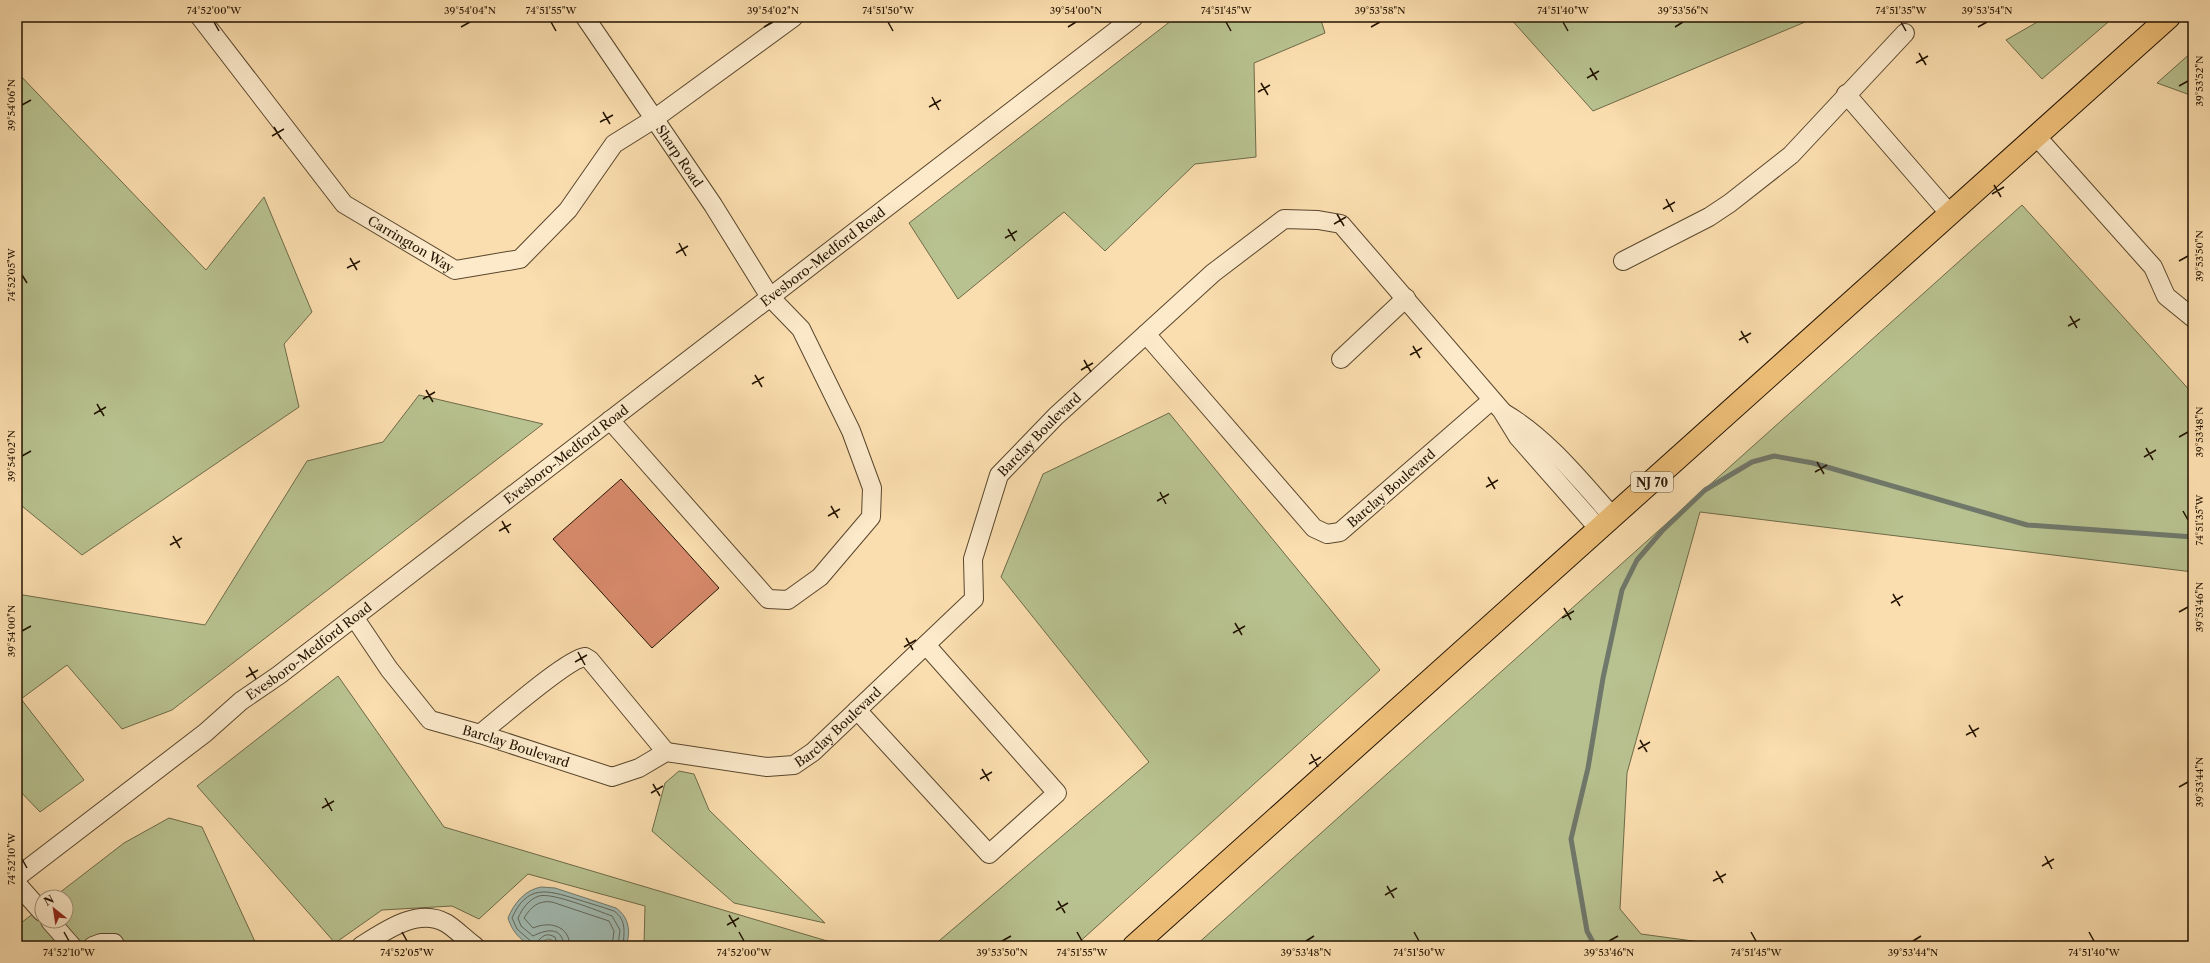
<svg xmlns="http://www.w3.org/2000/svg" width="2210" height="963" font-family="'Libre Caslon Text',serif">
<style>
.green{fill:#b8c290;stroke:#6e6a48}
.water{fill:#a1bbb3;stroke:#6f786b}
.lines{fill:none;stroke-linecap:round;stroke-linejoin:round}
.shore{stroke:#62675a;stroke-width:1}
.stream{stroke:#6f786b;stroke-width:5}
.building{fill:#d78a6b;stroke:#231300}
.minor-casing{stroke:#59462c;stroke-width:20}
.highway-casing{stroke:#231300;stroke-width:24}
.minor{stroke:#fceacb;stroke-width:18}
.highway{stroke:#eebf78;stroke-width:22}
.ticks{fill:none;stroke:#231300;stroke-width:1.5}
.labels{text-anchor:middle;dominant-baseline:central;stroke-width:3;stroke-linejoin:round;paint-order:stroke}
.shield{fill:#fceacb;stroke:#64543d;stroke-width:1}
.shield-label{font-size:12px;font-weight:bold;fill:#231300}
.street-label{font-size:13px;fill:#231300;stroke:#fceacb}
.neatline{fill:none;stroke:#231300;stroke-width:1.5}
.ticks-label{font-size:10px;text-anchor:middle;fill:#231300}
</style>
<rect width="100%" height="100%" fill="#fbdeaf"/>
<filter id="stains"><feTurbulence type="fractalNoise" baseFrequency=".005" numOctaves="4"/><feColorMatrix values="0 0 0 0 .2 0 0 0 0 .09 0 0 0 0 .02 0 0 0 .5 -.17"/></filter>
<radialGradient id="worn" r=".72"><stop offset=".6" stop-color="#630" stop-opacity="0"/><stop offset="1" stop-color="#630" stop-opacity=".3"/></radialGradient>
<g class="green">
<path d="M1176 17H1320L1325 33 1254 63 1256 157 1195 164 1105 251 1064 212 958 299 909 223Z"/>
<path d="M1509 17H1817L1593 111Z"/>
<path d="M2046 17H2114L2042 79 2006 40Z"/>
<path d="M2193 51V96L2157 83Z"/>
<path d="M17 72 206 270 264 197 312 312 284 344 299 407 82 555 17 502Z"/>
<path d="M2022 205 2193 394V572L1700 512 1627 773 1620 909 1641 934 1730 946H1195Z"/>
<path d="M419 395 543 424 172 710 122 729 67 665 21 699 84 780 40 812 17 788V594L205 625 307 461 383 442Z"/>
<path d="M1169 413 1380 670 1075 946H933L1149 762 1001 577 1043 474Z"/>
<path d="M338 676 444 827 844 946H644L645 906 528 874 479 919 452 906 382 910 335 943 197 786Z"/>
<path d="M679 771 694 774 709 810 825 923 734 903 652 831 665 783Z"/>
<path d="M169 818 202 827 257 946H17V926L42 907V921H66V897H54L124 843Z"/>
</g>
<path class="water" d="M541 887 555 888 616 908C629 917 631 932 626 946H555L552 940 548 939 541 942 539 946C524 946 512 932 508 918 514 903 525 890 541 887Z"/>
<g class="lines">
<g class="shore">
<path d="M558 946 555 937C543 931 542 939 534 944L517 929 512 918C527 884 547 890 576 899 589 903 602 907 614 911 627 920 624 933 623 946"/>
<path d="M564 946C562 925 545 930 533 936L521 926 518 918C522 909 529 899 539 896 552 892 598 911 612 916L620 930 618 946"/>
<path d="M570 946C569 925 549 921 533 928L524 918C531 907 538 900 552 902L609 921 614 931 612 946"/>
</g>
<path class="stream" d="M1595 946 1587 931 1571 839 1588 768 1603 678 1622 590 1637 560 1662 531 1705 490 1752 462 1774 456 1813 463 2027 525 2193 537"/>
</g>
<path class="building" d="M621 479 719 588 652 648 553 539Z"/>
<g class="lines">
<g class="minor-casing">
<g id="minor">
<path id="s1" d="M200 17 344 204 455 270 520 259 568 210 614 144 654 119 794 17"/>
<path id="s2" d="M585 17 713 205 770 297 801 329 851 431 872 488 871 517 820 577 788 600 768 599 610 420"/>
<path d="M1846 94 1949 213"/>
<path d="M2037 137 2153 267 2166 296 2193 318"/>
<path d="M1623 261 1709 217 1730 203 1791 155 1905 33"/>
<path d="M1341 359 1406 298"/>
<path d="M1492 400 1340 532 1327 534 1314 528 1146 334 1213 273 1284 219 1318 220 1341 224 1502 411 1518 437 1599 529"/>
<path d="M1504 413C1547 438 1580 480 1613 517"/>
<path id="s3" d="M354 617 389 669 430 720 480 734 612 777 639 768 666 752 767 767 794 765 813 752 974 599 973 559 999 475 1056 416 1146 334"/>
<path d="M857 710 989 854 1057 793 926 645"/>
<path d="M480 734C499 719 567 659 585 657L590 660 666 752"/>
<path id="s4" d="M17 877 205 733 241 701 279 675 1134 17"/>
<path d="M17 884 42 912"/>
<path d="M50 921 72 946"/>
<path d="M93 946 101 943H114L116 946"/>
<path d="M361 946C385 931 418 907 446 923 456 929 465 939 475 946"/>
</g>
</g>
<g class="highway-casing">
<path id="highway" d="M1134 946 2169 17"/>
</g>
<use href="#minor" class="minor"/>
<use href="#highway" class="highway"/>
</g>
<path class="ticks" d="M214 22 219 31M551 22 556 31M888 22 893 31M1226 22 1231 31M1563 22 1568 31M1901 22 1906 31M461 27 470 22M764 27 773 22M1068 27 1076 22M1371 27 1380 22M1675 27 1683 22M1978 27 1987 22M1919 53 1926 65M1916 63 1928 56M1590 68 1597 80M1587 78 1599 71M1261 83 1268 95M2179 86 2188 81M1258 92 1270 85M932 97 939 110M22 105 31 100M929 107 941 100M603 112 610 124M600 122 613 115M274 127 281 139M272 136 284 129M1994 185 2001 197M1992 194 2004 187M1666 199 1673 212M1663 209 1675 202M1337 214 1344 226M1334 224 1346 217M1008 229 1015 241M1005 238 1017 231M679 243 686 256M676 253 688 246M350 258 357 270M2179 261 2188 256M347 268 360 261M22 275 27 283M2070 316 2077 328M2068 326 2080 319M1741 331 1748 343M1739 340 1751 333M1413 346 1420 358M1410 355 1422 348M1084 360 1091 372M1081 370 1093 363M755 375 762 387M752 384 764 377M426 390 433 402M423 399 435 392M97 404 104 416M94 414 106 407M2179 437 2188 432M2146 448 2153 460M22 456 31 451M2144 457 2156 450M1817 462 1824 474M1815 472 1827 465M1488 477 1495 489M1486 487 1498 480M1160 492 1166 504M1157 501 1169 494M831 506 838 518M2183 511 2188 520M828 516 840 509M502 521 509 533M499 531 511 524M173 536 180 548M170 545 182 538M1893 594 1900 606M1891 603 1903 596M1564 608 1571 620M2179 612 2188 607M1562 618 1574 611M1235 623 1242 635M22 631 31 626M1233 633 1245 626M906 638 913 650M904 647 916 640M578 652 585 665M575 662 587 655M249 667 256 679M246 677 258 670M1969 725 1976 737M1966 735 1979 728M1640 740 1647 752M1638 749 1650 742M1311 754 1318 767M1309 764 1321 757M982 769 989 781M980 779 992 772M653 784 660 796M2179 787 2188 782M651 793 663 786M325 798 332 811M322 808 334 801M2045 856 2052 869M22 859 27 868M2042 866 2054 859M1716 871 1723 883M1713 881 1726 874M1387 886 1394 898M1385 895 1397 888M1058 901 1065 913M1056 910 1068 903M729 915 736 927M727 925 739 918M64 932 69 941M402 932 407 941M739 932 744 941M1077 932 1082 941M1414 932 1419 941M1751 932 1756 941M2089 932 2094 941M1002 941 1011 936M1306 941 1314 936M1609 941 1618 936M1913 941 1921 936"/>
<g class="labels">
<rect class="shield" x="1631" y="472" width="42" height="20" rx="3"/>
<g class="shield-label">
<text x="1652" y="482">NJ 70</text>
</g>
<g class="street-label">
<text stroke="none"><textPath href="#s2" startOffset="168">Sharp Road</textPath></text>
<text stroke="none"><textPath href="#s1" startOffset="314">Carrington Way</textPath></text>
<text stroke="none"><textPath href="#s4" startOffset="1017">Evesboro-Medford Road</textPath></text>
<text stroke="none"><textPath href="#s3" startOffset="938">Barclay Boulevard</textPath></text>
<text stroke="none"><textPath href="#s4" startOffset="693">Evesboro-Medford Road</textPath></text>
<text transform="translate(1391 488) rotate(-41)">Barclay Boulevard</text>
<text stroke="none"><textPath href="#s4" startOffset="369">Evesboro-Medford Road</textPath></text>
<text stroke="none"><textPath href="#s3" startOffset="566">Barclay Boulevard</textPath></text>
<text stroke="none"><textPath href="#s3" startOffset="218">Barclay Boulevard</textPath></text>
</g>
</g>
<rect width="2210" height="963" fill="none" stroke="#fbdeaf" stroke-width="44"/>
<g transform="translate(54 909) rotate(330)"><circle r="19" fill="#fceacb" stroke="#a5947a"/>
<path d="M0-3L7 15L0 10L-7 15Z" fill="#8f2418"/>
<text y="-6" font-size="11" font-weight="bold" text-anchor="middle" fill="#231300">N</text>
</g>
<rect x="22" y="22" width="2166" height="919" class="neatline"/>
<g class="ticks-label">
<text x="214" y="14">74°52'00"W</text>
<text x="470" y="14">39°54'04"N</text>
<text x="551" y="14">74°51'55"W</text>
<text x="773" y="14">39°54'02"N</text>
<text x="888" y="14">74°51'50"W</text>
<text x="1076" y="14">39°54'00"N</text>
<text x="1226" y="14">74°51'45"W</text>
<text x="1380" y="14">39°53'58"N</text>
<text x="1563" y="14">74°51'40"W</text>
<text x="1683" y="14">39°53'56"N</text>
<text x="1901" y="14">74°51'35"W</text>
<text x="1987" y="14">39°53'54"N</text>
<text transform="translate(2199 81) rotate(-90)" y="4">39°53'52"N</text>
<text transform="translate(11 105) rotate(-90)" y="4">39°54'06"N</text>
<text transform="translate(2199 256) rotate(-90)" y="4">39°53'50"N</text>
<text transform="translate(11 275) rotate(-90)" y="4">74°52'05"W</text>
<text transform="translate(2199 432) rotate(-90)" y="4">39°53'48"N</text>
<text transform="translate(11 456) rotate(-90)" y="4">39°54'02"N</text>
<text transform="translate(2199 520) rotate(-90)" y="4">74°51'35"W</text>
<text transform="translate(2199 607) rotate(-90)" y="4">39°53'46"N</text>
<text transform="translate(11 631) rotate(-90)" y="4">39°54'00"N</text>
<text transform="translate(2199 782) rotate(-90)" y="4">39°53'44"N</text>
<text transform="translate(11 859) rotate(-90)" y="4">74°52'10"W</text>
<text x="69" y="956">74°52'10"W</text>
<text x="407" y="956">74°52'05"W</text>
<text x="744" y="956">74°52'00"W</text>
<text x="1002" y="956">39°53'50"N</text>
<text x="1082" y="956">74°51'55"W</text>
<text x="1306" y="956">39°53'48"N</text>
<text x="1419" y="956">74°51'50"W</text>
<text x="1609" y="956">39°53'46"N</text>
<text x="1756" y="956">74°51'45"W</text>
<text x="1913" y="956">39°53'44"N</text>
<text x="2094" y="956">74°51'40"W</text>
</g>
<rect width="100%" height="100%" filter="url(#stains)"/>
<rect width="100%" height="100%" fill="url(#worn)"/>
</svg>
